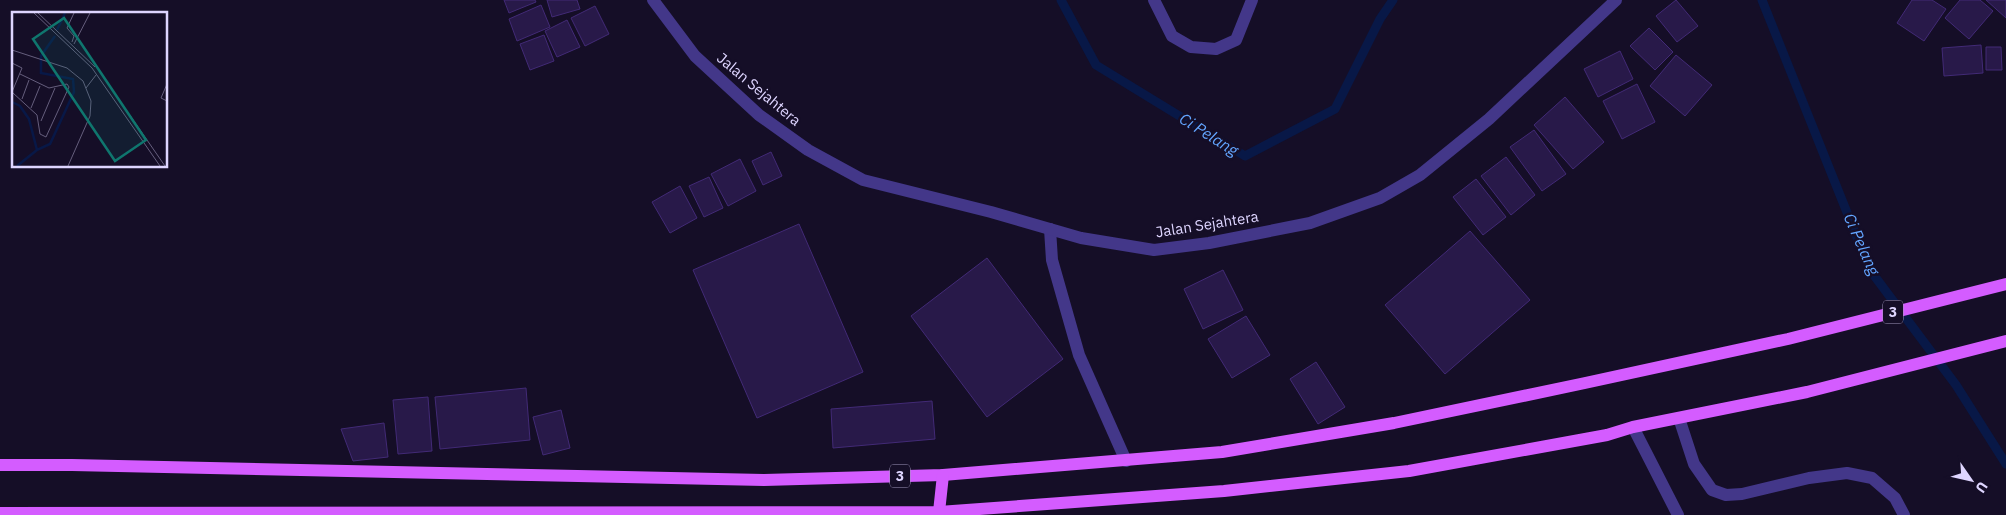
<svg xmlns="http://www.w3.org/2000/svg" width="2006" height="515" font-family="'IBM Plex Sans',sans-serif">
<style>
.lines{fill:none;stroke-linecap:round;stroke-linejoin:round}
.stream{stroke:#081847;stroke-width:9}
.building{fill:#281949;stroke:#422a76}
.service{stroke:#433789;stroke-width:12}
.minor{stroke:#433789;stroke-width:12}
.tertiary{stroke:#433789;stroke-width:12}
.primary{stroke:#d45cff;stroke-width:12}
.labels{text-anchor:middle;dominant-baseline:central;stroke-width:5;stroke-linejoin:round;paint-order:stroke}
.shield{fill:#150e27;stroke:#a299be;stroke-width:1}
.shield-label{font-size:14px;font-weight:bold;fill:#ded5ff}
.street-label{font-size:15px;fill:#ded5ff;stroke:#150e27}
.water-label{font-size:16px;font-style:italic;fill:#63a5ff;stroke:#150e27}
.inset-river{fill:none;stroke:#081847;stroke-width:2.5}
.inset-road{fill:none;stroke:#655e7d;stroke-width:1}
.view{fill:#0f766e;fill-opacity:0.15;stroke:#0f766e;stroke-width:2.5}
.inset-edge{fill:none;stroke:#ded5ff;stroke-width:2.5}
</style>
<rect width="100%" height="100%" fill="#150e27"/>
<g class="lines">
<g class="stream">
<path d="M1061 0 1096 65 1245 156 1335 109 1380 19 1393 0"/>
<path d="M1762 0 1870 270 1956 385 2006 464"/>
</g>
</g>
<g class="building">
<path d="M504 0H535L536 2 509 13Z"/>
<path d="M547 0H577L580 9 552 17Z"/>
<path d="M1676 0 1698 26 1677 42 1656 16Z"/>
<path d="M1912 0H1932L1946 9 1924 41 1897 23Z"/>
<path d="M1960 0H1980L1993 11 1969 39 1945 18Z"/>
<path d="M1986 0H2006V18Z"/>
<path d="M541 5 550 27 517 41 509 19Z"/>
<path d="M595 6 609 34 585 46 571 18Z"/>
<path d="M567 20 580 47 557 57 545 31Z"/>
<path d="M1649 28 1673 52 1655 70 1630 46Z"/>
<path d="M544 35 554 61 530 70 520 44Z"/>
<path d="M1981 45 1983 73 1944 76 1942 48Z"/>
<path d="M1986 47H2001L2002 70H1986Z"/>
<path d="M1620 51 1633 79 1598 97 1584 69Z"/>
<path d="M1676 55 1712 85 1685 116 1650 86Z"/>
<path d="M1637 84 1655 122 1622 139 1603 101Z"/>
<path d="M1565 97 1604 142 1573 169 1534 125Z"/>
<path d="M1534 130 1566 174 1542 191 1510 147Z"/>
<path d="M771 152 782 176 763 185 752 161Z"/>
<path d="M1506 157 1535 195 1511 215 1481 176Z"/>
<path d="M740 159 756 191 728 206 711 174Z"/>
<path d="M709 177 723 208 704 217 689 186Z"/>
<path d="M1476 179 1506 217 1483 235 1453 197Z"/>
<path d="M680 186 697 218 670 233 652 202Z"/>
<path d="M799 224 863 372 757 418 693 270Z"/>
<path d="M1470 231 1530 300 1445 374 1385 305Z"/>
<path d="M987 258 1063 359 987 417 911 316Z"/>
<path d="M1223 270 1243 310 1203 329 1184 289Z"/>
<path d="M1246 316 1270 355 1232 378 1208 339Z"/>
<path d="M1316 362 1345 407 1318 424 1290 379Z"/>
<path d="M526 388 530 440 440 449 435 397Z"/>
<path d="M428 397 432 451 398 454 393 400Z"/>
<path d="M932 401 935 439 833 448 831 409Z"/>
<path d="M561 410 570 448 543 455 533 417Z"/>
<path d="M384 423 388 457 353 461 341 429Z"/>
</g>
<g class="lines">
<path class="service" d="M1679 418 1694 464 1712 490 1726 495 1742 494 1809 478 1847 473 1872 478 1895 498 1904 515"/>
<g class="minor">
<path d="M1154 0 1172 36 1191 47 1216 49 1236 40 1252 0"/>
<path d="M1050 229 1052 260 1079 355 1126 461"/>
<path d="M1633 427 1678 515"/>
</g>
<path class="tertiary" d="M653 0 695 56 759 115 808 150 863 180 991 212 1081 238 1154 250 1209 243 1310 223 1380 198 1420 175 1489 119 1616 0"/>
<g class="primary">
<path d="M0 465H72L764 480 943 475 1222 452 1394 423 1585 383 1788 339 2006 284"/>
<path d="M939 512 943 475"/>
<path d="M0 513 939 512 1224 491 1409 471 1607 435 1633 427 1807 392 2006 341"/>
</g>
</g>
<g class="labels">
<g class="shield">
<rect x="1883" y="300.5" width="20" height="23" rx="4"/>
<rect x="890" y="464.5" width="20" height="23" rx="4"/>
</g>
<g class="shield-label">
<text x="1893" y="312">3</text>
<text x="900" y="476">3</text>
</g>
<g class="street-label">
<text transform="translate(759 89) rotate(40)">Jalan Sejahtera</text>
<text transform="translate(1207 224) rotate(-9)">Jalan Sejahtera</text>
</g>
<g class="water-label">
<text transform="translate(1209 134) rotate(32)">Ci Pelang</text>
<text transform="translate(1862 244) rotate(66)">Ci Pelang</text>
</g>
</g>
<g transform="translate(12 12)">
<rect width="155" height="155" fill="#150e27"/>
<path class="inset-river" d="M45 18 53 1M0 90 8 94 17 107 25 138 38 132 62 80 61 67 29 61V44L43 24M5 154 25 138"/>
<path class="inset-road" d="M22 1 80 56 148 154M26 1 83 55M60 30 62 24 55 16 62 1M62 32 78 1M0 38 55 56 71 69 79 89 78 104 56 154M0 51 10 56 0 80M155 72 149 86 155 89M74 76 84 63M1 81 25 103 28 122 34 125 57 75 55 72 37 76 8 62M10 87 17 68M19 96 28 74M117 102 153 154M29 109 43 76"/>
<path class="view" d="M52 6 134 128 103 149 21 27Z"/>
<rect width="155" height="155" class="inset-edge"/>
</g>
<g transform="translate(1971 480) rotate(124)" stroke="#150e27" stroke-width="4" paint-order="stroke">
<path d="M0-4L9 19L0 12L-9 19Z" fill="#ded5ff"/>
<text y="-8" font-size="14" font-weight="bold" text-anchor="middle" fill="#ded5ff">U</text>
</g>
</svg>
